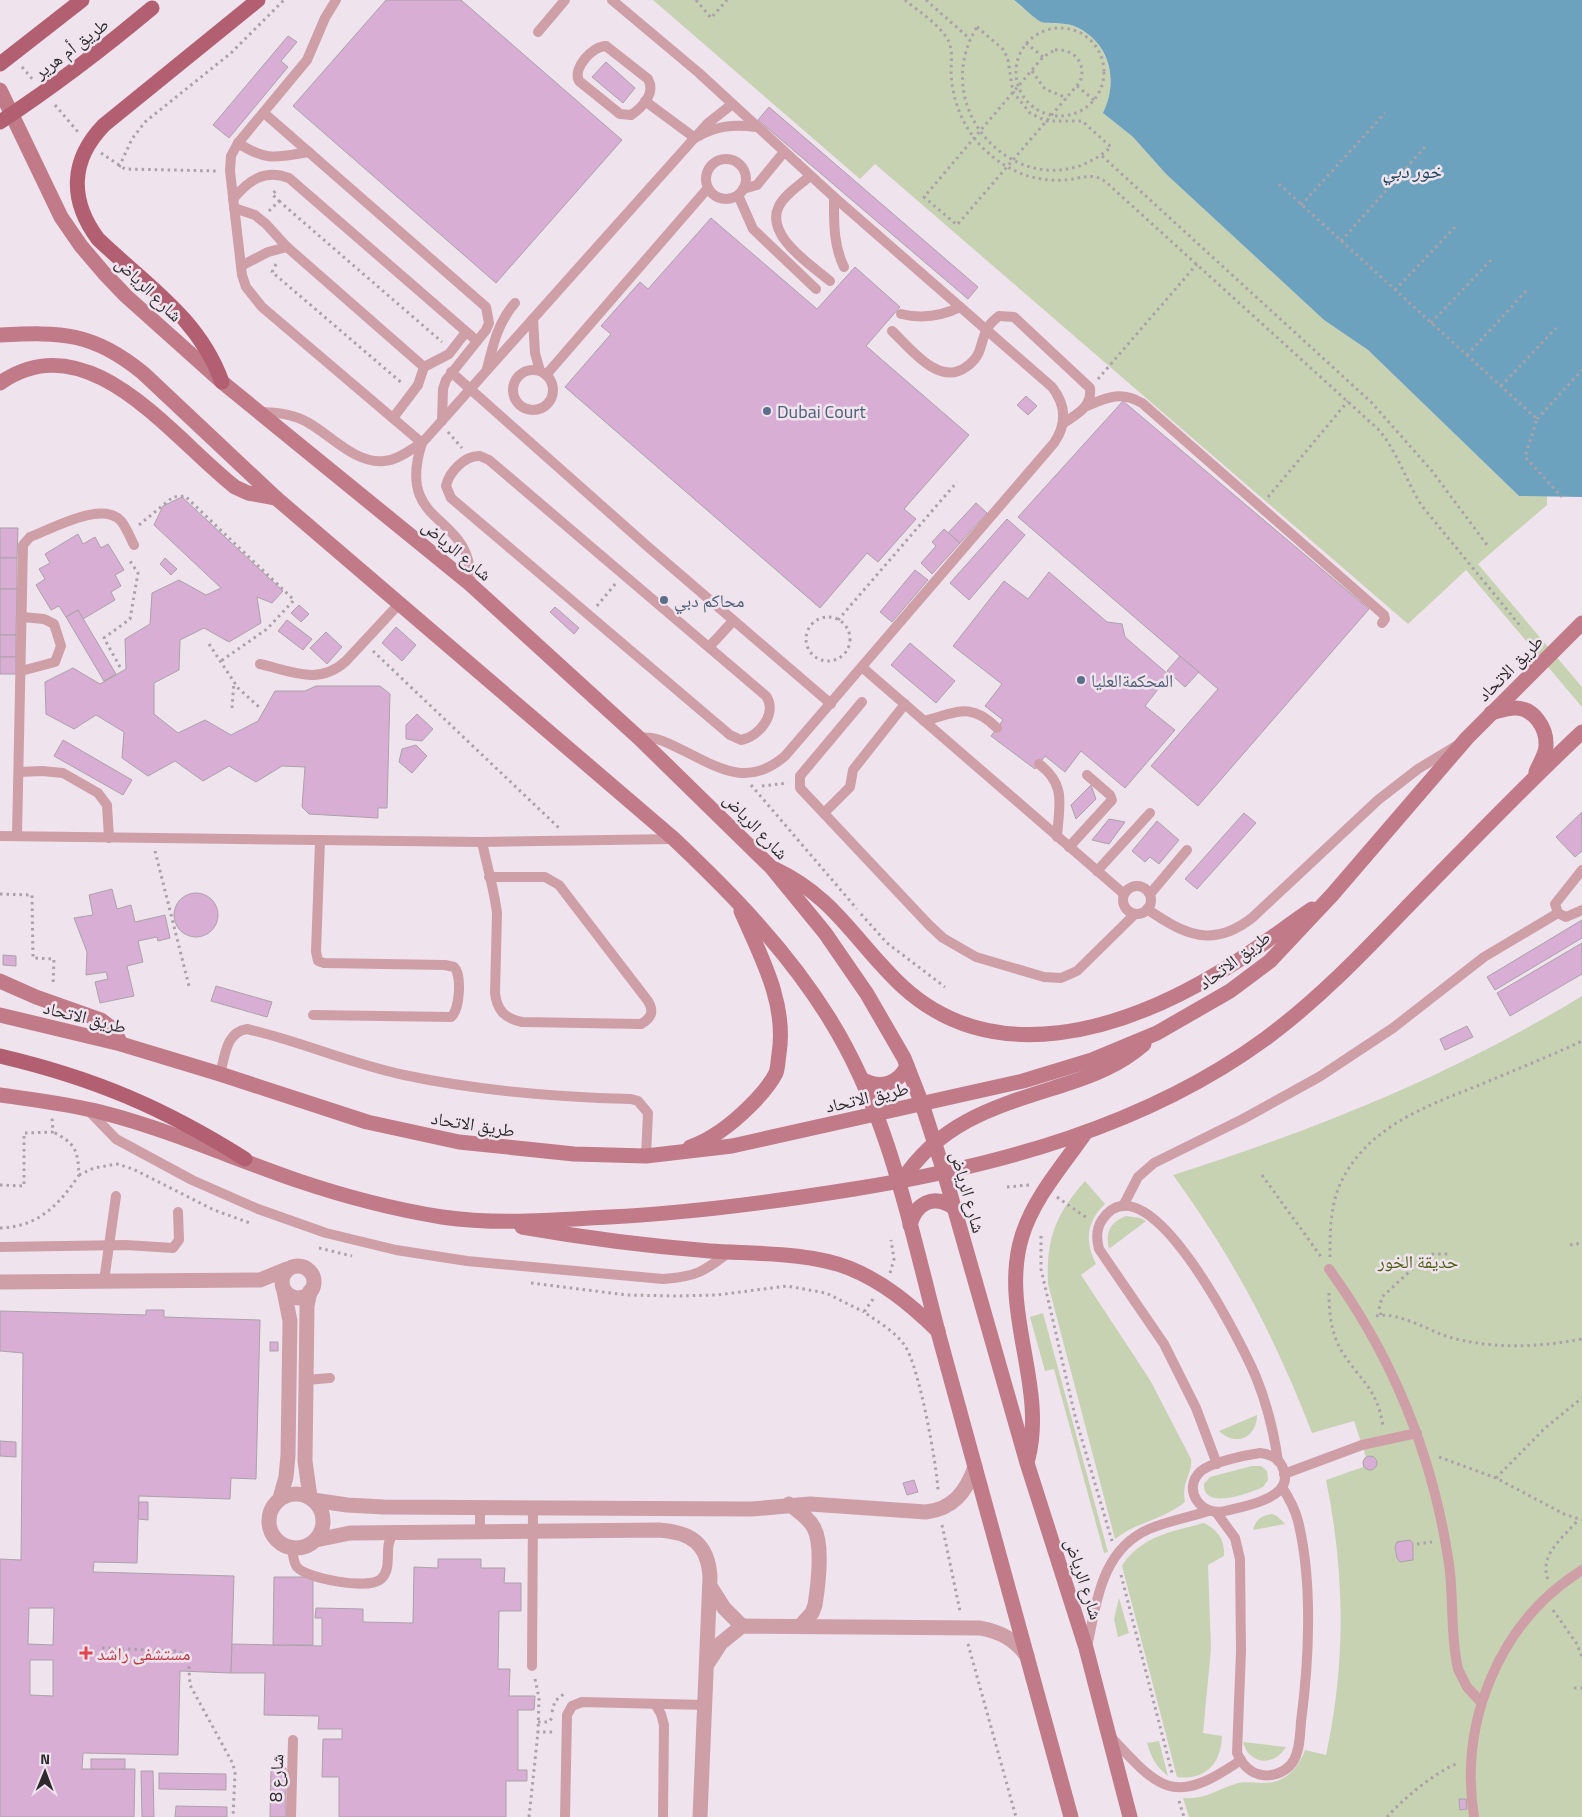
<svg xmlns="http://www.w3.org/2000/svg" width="1582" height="1817" font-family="'Titillium Web','Noto Naskh Arabic',sans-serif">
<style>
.green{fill:#c7d2b3}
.water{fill:#6ca2be}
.building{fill:#d8aed4;stroke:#aca1aa;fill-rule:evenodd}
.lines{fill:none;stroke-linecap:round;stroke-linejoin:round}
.path{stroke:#aaa1a9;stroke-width:3;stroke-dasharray:2.5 4;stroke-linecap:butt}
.lane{stroke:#cf9fa8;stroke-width:10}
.street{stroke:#cf9fa8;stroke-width:15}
.secondary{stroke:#c07a88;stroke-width:15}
.primary{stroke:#b35f72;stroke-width:15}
.primary-bridge{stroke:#b35f72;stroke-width:15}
.service-dot{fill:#5c6f8a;stroke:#efe4ee;stroke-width:2}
.health-dot{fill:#e0444e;stroke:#efe4ee;stroke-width:2}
.labels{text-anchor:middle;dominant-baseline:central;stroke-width:5;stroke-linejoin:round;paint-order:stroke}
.street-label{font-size:18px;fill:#2d292c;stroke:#efe4ee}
.service-label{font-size:18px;fill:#4e5e75;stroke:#efe4ee;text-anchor:start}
.park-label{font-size:18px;fill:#4c5d10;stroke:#efe4ee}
.health-label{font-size:18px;fill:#be3a42;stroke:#efe4ee;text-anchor:start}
.water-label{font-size:19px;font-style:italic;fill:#19465b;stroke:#efe4ee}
</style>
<rect width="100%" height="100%" fill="#efe4ee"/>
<g class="green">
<path d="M653 0H1014C1022 6 1033 18 1041 22 1046 24 1064 22 1074 26 1110 41 1118 81 1104 114L1133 137 1166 174 1324 320 1368 350 1519 496H1547V505L1478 564 1582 687V707L1466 570 1408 624 875 164 860 179Z"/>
<path d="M1582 996V1817H1189L1183 1798C1204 1800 1216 1790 1235 1784 1245 1781 1252 1783 1262 1783 1283 1784 1298 1770 1305 1750L1326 1755C1346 1663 1345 1573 1326 1480L1363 1467V1461L1366 1457 1354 1421 1312 1433C1275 1337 1234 1259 1173 1175 1315 1130 1454 1074 1582 996Z"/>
<path d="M1085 1181 1105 1204C1087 1221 1084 1241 1096 1264L1081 1275 1150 1380 1191 1459C1193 1474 1181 1481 1185 1502 1163 1520 1136 1522 1115 1539L1048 1284C1046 1238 1056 1214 1085 1181Z"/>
<path d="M1126 1216 1140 1218 1146 1221 1109 1249C1105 1233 1110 1222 1126 1216Z"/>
<path d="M1043 1313 1108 1552 1104 1553 1054 1369 1045 1371 1030 1317Z"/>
<path d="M1257 1415C1257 1438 1235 1447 1219 1431Z"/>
<path d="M1252 1466H1261L1267 1471 1268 1480 1263 1487C1250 1493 1202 1511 1204 1484L1210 1477Z"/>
<path d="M1272 1514 1277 1516 1285 1524 1253 1530C1255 1520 1262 1515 1272 1514Z"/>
<path d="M1204 1523C1218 1530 1225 1540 1224 1556L1208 1565 1211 1649 1203 1733 1222 1736C1221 1763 1206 1781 1177 1777L1122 1566C1141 1536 1171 1532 1204 1523Z"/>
<path d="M1119 1598 1129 1633 1118 1637 1114 1619Z"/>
<path d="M1159 1741 1168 1776C1156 1767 1151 1757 1147 1743Z"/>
<path d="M1243 1742 1286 1747C1274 1767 1249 1765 1243 1742Z"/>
</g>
<path class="water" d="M1014 0H1582V497L1519 496 1368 350 1324 320 1166 174 1133 137 1103 113C1119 81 1110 41 1074 26 1064 22 1046 24 1041 22 1033 18 1022 6 1014 0Z"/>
<g class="building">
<path d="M386 0H461L622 140 496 283 293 106Z"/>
<path d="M288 36 297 42 281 61 288 67 229 138 213 125Z"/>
<path d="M606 62 635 88 623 103 592 77Z"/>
<path d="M769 107 978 287 968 299 758 120Z"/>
<path d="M711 218 817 309 855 267 900 307 866 346 969 435 904 509 916 519 878 562 867 553 820 608 565 387 611 334 601 326 640 282 648 289Z"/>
<path d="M1026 396 1037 406 1028 415 1017 405Z"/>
<path d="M1123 401 1369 609 1198 806 1151 766 1218 689 1018 517Z"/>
<path d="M182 497 283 591 272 603 257 597 261 623 229 642 204 628 180 640 179 670 154 683V714L178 733 205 720 231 735 258 721 275 691H305L316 686H380L390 694 387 808H378V818L309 814 302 807 305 767 282 766 256 782 229 766 203 781 175 761 148 776 122 758 124 732 96 715 74 729 46 714 45 682 73 668 100 684 126 669 125 639 150 624 152 593 179 580 206 595 221 588 154 525 163 506Z"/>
<path d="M976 503 987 513 960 543 948 533Z"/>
<path d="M1007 519 1025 535 969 600 950 583Z"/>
<path d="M0 528H18L17 558H0Z"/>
<path d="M944 529 960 543 932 574 921 563 936 546 932 542Z"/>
<path d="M78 534 83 544 95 537 101 548 108 544 124 570 115 575 121 586 111 592 115 600 83 619 78 610 66 617 59 606 51 610 36 585 45 579 39 569 50 563 45 554Z"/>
<rect x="0" y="558" width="17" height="31"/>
<path d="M165 558 177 569 171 575 160 564Z"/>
<path d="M915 570 928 580 892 622 880 612Z"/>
<path d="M1049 572 1107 622 1122 624 1125 637 1169 675 1145 706 1175 730 1125 788 1081 751 1065 772 1045 756 1035 769 991 736 1003 720 985 706 1002 684 953 646 1004 581 1028 599Z"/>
<path d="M0 589H17L16 635H0Z"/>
<path d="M299 605 309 614 301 622 291 613Z"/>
<path d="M555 607 579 628 574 634 550 612Z"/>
<path d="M78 610 116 674 104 681 66 617Z"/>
<path d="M287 620 312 639 303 650 278 631Z"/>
<path d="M396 627 416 645 402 661 382 643Z"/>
<path d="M326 632 342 647 327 664 310 648Z"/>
<rect x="0" y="635" width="16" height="22"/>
<path d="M910 643 955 681 936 703 891 665Z"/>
<path d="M1180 656 1199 672 1185 687 1167 671Z"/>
<rect x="0" y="657" width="16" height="17"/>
<path d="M417 714 433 729 422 741 406 739V725Z"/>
<path d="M63 740 132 780 123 795 54 756Z"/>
<path d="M416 745 427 756 412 773 399 762 402 749Z"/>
<path d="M1091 785 1096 799 1076 819 1071 805Z"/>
<path d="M1582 812V851L1575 857 1556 837Z"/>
<path d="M1244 813 1256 823 1197 889 1185 879Z"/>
<path d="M1109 819 1125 822 1109 844 1092 840Z"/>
<path d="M1157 821 1179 840 1159 864 1150 857 1145 862 1132 851Z"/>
<path d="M112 889 117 909 131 905 135 922 165 915 170 938 158 941 157 937 138 941 143 962 127 966 134 996 100 1003 95 982 108 979 106 972 86 975 87 952 74 918 93 915 89 895Z"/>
<circle cx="196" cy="915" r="22"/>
<path d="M1582 920V938L1495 990 1487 977Z"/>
<path d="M1582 943V974L1510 1016 1497 993Z"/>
<path d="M3 955 16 956V966L3 965Z"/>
<path d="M216 986 272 1002 267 1017 211 1001Z"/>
<path d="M1467 1026 1473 1037 1445 1050 1440 1039Z"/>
<path d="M146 1310H164V1317L260 1320 256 1479 231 1478 230 1499 139 1496 137 1563 94 1562 93 1572 234 1576 231 1673 180 1671 178 1755 83 1753 82 1769H135L134 1817H0V1559L21 1560 23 1353 0 1351V1311L146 1315ZM29 1608H54L53 1645 28 1644ZM30 1660H53V1696L30 1695Z"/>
<rect x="270" y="1342" width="8" height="9"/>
<path d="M0 1441 16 1442V1457L0 1456Z"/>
<circle cx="1370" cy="1463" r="7"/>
<path d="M914 1480 918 1492 907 1495 903 1483Z"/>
<path d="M139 1502H148V1520L138 1519Z"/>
<path d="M1410 1540 1413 1543V1560L1400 1562 1397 1558 1395 1547 1397 1542Z"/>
<path d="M438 1559H481V1568H505L504 1583H521V1611H499L498 1669H510L509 1696H535L534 1710H518V1770H527V1781H506V1817H339V1777H322L323 1739H342V1729H318L319 1716 264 1715 265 1673H231L232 1644 322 1646V1618H315L316 1608 363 1609V1622L413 1623 414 1567 438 1568Z"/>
<path d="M274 1577H313V1645H273Z"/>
<rect x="91" y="1759" width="34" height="10"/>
<path d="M271 1768H286V1817H270Z"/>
<path d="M141 1771H153L154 1817H142Z"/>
<path d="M159 1773 226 1774V1790L159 1789Z"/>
<path d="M1459 1799H1466L1467 1809 1460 1810Z"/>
<path d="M176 1806 227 1807V1817H175Z"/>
</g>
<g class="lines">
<g class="path">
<path d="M696 0 711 18 727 0"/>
<path d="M905 0C919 12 941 25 949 42 953 52 951 62 951 72 952 101 964 130 985 150 1007 171 1034 182 1064 180 1081 179 1093 171 1107 183L1379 430C1398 453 1406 481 1422 506L1522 628"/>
<path d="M926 0 970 39"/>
<path d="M977 27 1004 50 1008 60 1013 92 1030 113 1046 121H1082L1111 147C1031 217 923 115 977 27Z"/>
<circle cx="1060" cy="72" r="44"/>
<path d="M1026 43 1043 57"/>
<path d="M1055 50C1074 48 1087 64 1080 82L957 225 924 197 1043 57Z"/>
<path d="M22 67 34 81"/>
<path d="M1032 71 1045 89 1067 98"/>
<path d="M1077 86 1094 100"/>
<path d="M55 105 78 132"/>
<path d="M101 153 125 169 217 171"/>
<path d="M1102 156 1371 402 1432 471 1487 545"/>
<path d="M119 167 132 139 145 122 231 53 284 0"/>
<path d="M1279 184 1537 419 1525 457 1562 497"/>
<path d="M279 201 442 342"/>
<path d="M1301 205 1385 113"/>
<path d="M269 211 279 201 272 194 278 189"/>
<path d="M1341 241 1425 147"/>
<path d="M276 264 272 272 403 384"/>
<path d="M1395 290 1455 227"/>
<path d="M1431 323 1491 260"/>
<path d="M1467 355 1527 290"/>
<path d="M1098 379 1197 264"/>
<path d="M1501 386 1556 328"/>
<path d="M1537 419 1582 370"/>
<path d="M448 432 462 448"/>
<path d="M1268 497 1348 401"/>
<path d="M139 525 173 497 185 496 294 600 267 629 221 661"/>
<path d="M597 606 616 583"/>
<circle cx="828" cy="639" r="22"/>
<path d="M838 620 957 482"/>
<path d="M209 644 238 688 259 707"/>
<path d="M373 651 559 828"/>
<path d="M120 667 104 638 130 619 138 573 128 558"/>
<path d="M232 708 234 682"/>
<path d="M751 785 857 909"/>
<path d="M762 786 788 783"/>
<path d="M155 851 189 986"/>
<path d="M0 894 32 895 33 958 54 959 53 986"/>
<path d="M861 914 887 943 945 987"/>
<path d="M79 1175 94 1168 117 1164 133 1169 214 1210 250 1223"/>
<path d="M1262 1175 1322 1258"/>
<path d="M0 1185 24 1186V1133L53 1132 52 1118"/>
<path d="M1007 1187 1029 1185"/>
<path d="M1057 1197 1087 1218"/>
<path d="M0 1228C38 1227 59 1205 79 1175 78 1150 75 1143 53 1132"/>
<path d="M1041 1236V1269L1075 1416 1112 1541"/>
<path d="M1570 1245 1582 1243"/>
<path d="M319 1248 352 1256"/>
<path d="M1330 1257C1330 1231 1330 1206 1341 1182 1368 1127 1424 1107 1477 1086 1512 1071 1548 1057 1582 1041"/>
<path d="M890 1273 894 1259 891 1240"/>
<path d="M531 1283 627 1295 676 1296 717 1295 787 1286 826 1293 864 1312"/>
<path d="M1329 1293C1329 1313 1331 1332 1341 1350 1359 1380 1378 1388 1383 1427"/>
<path d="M873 1299 864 1312C878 1322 896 1332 905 1346 919 1366 937 1465 938 1491"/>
<path d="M1381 1315 1379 1309 1382 1297 1423 1259 1433 1254H1450"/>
<path d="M1376 1316C1400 1311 1431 1333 1456 1339 1499 1349 1539 1347 1582 1339"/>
<path d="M1439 1457 1496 1478 1564 1514 1582 1520"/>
<path d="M1496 1478 1545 1428 1582 1398"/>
<path d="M942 1525 960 1611"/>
<path d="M1417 1544 1432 1542"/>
<path d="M1121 1575 1172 1773"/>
<path d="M1548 1579C1538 1555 1565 1536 1579 1519"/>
<path d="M1553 1610 1577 1644 1582 1657"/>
<path d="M968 1644 1016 1817"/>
<path d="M102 1648 177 1651 188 1656 190 1685 233 1764 235 1773 233 1817"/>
<path d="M535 1679 539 1698 538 1732H553"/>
<path d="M1574 1688H1582"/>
<path d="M552 1712 555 1701 565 1693"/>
<path d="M538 1722H549L552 1718"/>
<path d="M1179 1801 1184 1817"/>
<path d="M529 1817 538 1732"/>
<path d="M1387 1817C1403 1799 1435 1772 1458 1763"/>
</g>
<g class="lane">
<path d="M336 0 325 18 307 60 238 143 231 156 230 171 242 275 246 287 262 307 422 443"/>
<path d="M612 0 699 73 834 197 1052 387C1066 405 1067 424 1054 443L785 756C745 790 717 766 676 747 664 741 653 736 639 738"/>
<path d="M538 32 565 0"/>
<path d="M606 46 648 79C656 93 643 107 631 115L620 114 579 81C572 69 592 46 606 46Z"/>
<path d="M645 101 695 138C715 126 732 124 756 127"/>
<path d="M264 113 486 307 489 323 486 330 446 380 443 389 442 421"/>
<path d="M238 143C267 162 277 157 309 152"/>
<circle cx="726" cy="179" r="20"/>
<path d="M810 176C800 185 785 194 779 206 764 235 811 265 830 281"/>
<path d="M743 189 757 185 784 152"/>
<path d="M738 195 753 229 816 289"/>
<path d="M834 197C834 222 833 244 844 267"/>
<path d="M233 199C249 180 264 169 289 178L477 341"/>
<path d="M234 208 255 215 266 224 287 247 424 367"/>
<path d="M241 266 268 252 287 247"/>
<path d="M901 314C922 319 940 317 960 307"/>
<path d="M533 319 535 353 540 371"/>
<path d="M892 331C910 348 939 387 966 367 972 363 976 359 979 352 985 336 983 328 999 316L1014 317 1090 388C1092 407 1078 413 1064 423"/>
<path d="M487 369C493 345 498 322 515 303"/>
<circle cx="533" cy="390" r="20"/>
<path d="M451 372 647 546 831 704"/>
<path d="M546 375 708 188"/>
<path d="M1087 406C1108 397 1121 391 1142 403L1384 615 1385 619 1382 623"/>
<path d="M259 412C275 412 293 414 307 422 331 435 355 464 384 461 398 460 410 450 422 443L707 124 731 105"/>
<path d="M393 418 418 385 424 367 449 354 466 332"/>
<path d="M422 443C394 530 475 511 470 584"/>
<path d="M480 456 489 460 766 696C778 713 759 737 741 740L730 735 451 498 446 486C449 472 465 455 480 456Z"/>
<path d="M709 647 733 621"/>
<path d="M260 664C291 671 319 686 346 661L399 604"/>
<path d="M863 668 1124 894"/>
<path d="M21 671 55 662 61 646 54 624 44 619 22 617"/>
<path d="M862 702 800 776V788L929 925 943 938 976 957 1044 977 1061 978 1077 971 1135 914"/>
<path d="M924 721C956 713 970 701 997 728"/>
<path d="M1039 764C1067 785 1059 805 1057 837"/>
<path d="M19 772 42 771 63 773 98 793 107 805 109 838"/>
<path d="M824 813 850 787 853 770 905 704"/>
<path d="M0 836 482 842 674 839"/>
<path d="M17 836 23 545 30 537C52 529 102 500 121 521 126 527 130 537 134 545"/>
<path d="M482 842C487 866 494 889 497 913L495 993C497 1010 504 1018 522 1022L641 1024C652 1018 654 1011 648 1001L559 885 545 877H489"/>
<path d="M1069 847 1112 800 1110 795 1087 775"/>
<path d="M1582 870 1555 904 1558 913 1566 917 1582 910"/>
<path d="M1097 871 1150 813"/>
<circle cx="1137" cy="900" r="14"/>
<path d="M1150 894 1187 850"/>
<path d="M1147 909C1185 935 1213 949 1253 917L1378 800 1418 769 1456 746"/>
<path d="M313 1015 451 1017C460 1010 462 974 454 967L445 965 324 963 318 961 316 952 320 841"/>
<path d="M220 1074C225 1056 226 1032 247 1029 300 1041 351 1064 404 1075 479 1091 554 1097 631 1099L638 1101 648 1113 646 1156"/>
<path d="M88 1110 116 1139 192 1180 258 1209 326 1233 396 1250 467 1261 663 1279C695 1277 704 1272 729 1252"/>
<path d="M1123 1206 1138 1177 1154 1163 1243 1119 1319 1077 1393 1028 1484 957 1558 913"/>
<path d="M0 1247 126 1245 173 1248 179 1240 178 1212"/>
<path d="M1329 1269C1393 1357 1433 1456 1449 1564 1454 1599 1450 1635 1458 1669L1467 1687 1481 1702"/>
<path d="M104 1281 116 1196"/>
<path d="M306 1380 330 1378"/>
<path d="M1260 1453C1269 1454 1278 1457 1282 1466 1298 1498 1245 1506 1225 1511 1201 1517 1181 1489 1201 1471 1212 1462 1246 1455 1260 1453Z"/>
<path d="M1217 1464 1196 1408 1164 1344 1099 1249C1096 1238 1096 1229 1102 1220 1147 1152 1243 1346 1256 1377 1267 1404 1274 1433 1278 1461"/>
<path d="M1284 1474 1362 1445 1417 1433"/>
<path d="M1216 1512 1235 1538 1240 1559 1241 1651 1237 1753C1242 1764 1249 1773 1262 1775 1274 1777 1288 1771 1294 1760 1300 1749 1300 1734 1301 1722 1309 1661 1313 1582 1298 1521 1295 1509 1289 1498 1282 1487"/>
<path d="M480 1531V1509"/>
<path d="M292 1548C293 1554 293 1562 297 1567 307 1579 369 1590 381 1579 394 1567 382 1546 394 1533"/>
<path d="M1087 1647C1097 1602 1101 1550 1149 1529 1168 1521 1189 1517 1209 1511"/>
<path d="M532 1666 533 1509"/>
<path d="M655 1704 661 1714 664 1725 663 1817"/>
<path d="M1111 1737C1161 1791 1174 1806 1241 1760"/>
<path d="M291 1817 293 1740"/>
<path d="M565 1817 567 1715 572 1706 582 1702 705 1705"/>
<path d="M1474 1817C1459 1722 1499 1622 1582 1570"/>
</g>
<g class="street">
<circle cx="298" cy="1282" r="16"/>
<path d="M0 1282 260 1280 287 1269"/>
<circle cx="296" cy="1521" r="27"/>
<path d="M310 1497 305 1461 307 1306 310 1291"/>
<path d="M280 1498 286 1477 288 1455 290 1321 284 1291"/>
<path d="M313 1500 347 1505 384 1507 752 1509 810 1504 926 1512C953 1509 966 1492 975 1467"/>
<path d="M789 1504C798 1511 809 1518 814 1528 823 1545 818 1586 815 1605L812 1613 800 1626"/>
<path d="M316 1540 350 1533 659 1530C690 1532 708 1543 710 1577L700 1817"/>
<path d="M710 1586 724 1608 742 1626"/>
<path d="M708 1663 721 1643 742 1626 980 1628C1001 1632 1014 1639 1027 1656"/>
</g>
<g class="secondary">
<path d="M0 90 61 217 81 246 104 273 126 296 222 382 470 584 639 738 771 867 825 933 867 994 904 1058 922 1104 944 1172 1027 1463 1086 1648 1130 1817"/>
<path d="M0 335C62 332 93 332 143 373L276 498 674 839C732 894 787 950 829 1018 891 1117 911 1232 941 1343 985 1501 1028 1659 1071 1817"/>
<path d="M0 383C89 321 172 438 235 487L248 493 276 498"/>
<path d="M1491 713C1499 711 1507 708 1515 708 1534 708 1547 728 1546 746 1546 754 1539 764 1536 772"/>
<path d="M775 869C835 897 856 943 902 986 994 1071 1123 1030 1218 973 1251 954 1281 930 1312 909"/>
<path d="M0 981 36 997 101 1020 114 1030 121 1044"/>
<path d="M0 1015 121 1044 220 1074 367 1122 459 1142 574 1154 646 1156 732 1146 1023 1081 1092 1060 1157 1033 1230 991 1270 961 1332 895 1467 738 1582 623"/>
<path d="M863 1080C881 1089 898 1084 907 1066"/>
<path d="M0 1095C35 1100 70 1104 104 1113 170 1130 232 1158 296 1180 343 1196 392 1209 442 1217 497 1225 553 1220 609 1217 691 1213 773 1202 854 1189 998 1166 1146 1126 1265 1039 1318 1000 1362 954 1407 907 1465 848 1522 788 1582 732"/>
<path d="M690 1147C713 1139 733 1123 750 1106 759 1097 770 1085 776 1073 778 1067 778 1060 779 1054 787 1003 761 957 741 911"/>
<path d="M901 1182C940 1121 997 1106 1063 1085 1092 1076 1120 1065 1144 1044"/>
<path d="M910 1225C916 1203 933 1194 953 1207"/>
<path d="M522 1227C585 1238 647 1246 710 1251 753 1254 809 1252 849 1268 884 1282 911 1305 938 1331"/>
<path d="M1028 1459C1047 1385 999 1310 1022 1236 1034 1197 1064 1164 1086 1132"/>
</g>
<g class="primary">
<path d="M222 382C199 318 146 285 98 239 69 200 70 160 104 125L258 0"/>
<path d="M0 1056C94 1078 164 1108 245 1159"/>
</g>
<g class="primary-bridge">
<path d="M0 64 82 0"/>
<path d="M0 122C53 87 103 49 152 8"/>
</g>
</g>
<g class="service-dot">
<circle cx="767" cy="411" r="5"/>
<circle cx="664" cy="600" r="5"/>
<circle cx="1081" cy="680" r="5"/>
</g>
<path class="health-dot" d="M83.5 1645.5h5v5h5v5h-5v5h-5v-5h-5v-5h5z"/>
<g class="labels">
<g class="street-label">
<text transform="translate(71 48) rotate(-37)">طريق أم هرير</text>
<text transform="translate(149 289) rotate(44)">شارع الرياض</text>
<text transform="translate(457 550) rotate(40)">شارع الرياض</text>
<text transform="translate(1510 668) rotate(-45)">طريق الاتحاد</text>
<text transform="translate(756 826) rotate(46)">شارع الرياض</text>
<text transform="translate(1234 960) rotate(-37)">طريق الاتحاد</text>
<text transform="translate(85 1017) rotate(14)">طريق الاتحاد</text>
<text transform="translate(867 1097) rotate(-13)">طريق الاتحاد</text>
<text transform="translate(473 1124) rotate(9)">طريق الاتحاد</text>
<text transform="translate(968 1192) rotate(74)">شارع الرياض</text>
<text transform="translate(1084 1579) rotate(72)">شارع الرياض</text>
<text transform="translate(276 1778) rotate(-88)">شارع 8</text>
</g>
<g class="service-label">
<text x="777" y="411">Dubai Court</text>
<text x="674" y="600">محاكم دبي</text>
<text x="1091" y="680">المحكمةالعليا</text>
</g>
<g class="park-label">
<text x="1418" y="1261">حديقة الخور</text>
</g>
<g class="health-label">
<text x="97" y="1653">مستشفى راشد</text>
</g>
<g class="water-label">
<text x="1412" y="170">خور دبي</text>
</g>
</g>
<g transform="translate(45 1772) rotate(1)" stroke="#efe4ee" stroke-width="4" paint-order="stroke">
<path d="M0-4L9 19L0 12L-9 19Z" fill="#2d292c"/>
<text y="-8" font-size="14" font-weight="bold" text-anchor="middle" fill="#2d292c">N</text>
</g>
</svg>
